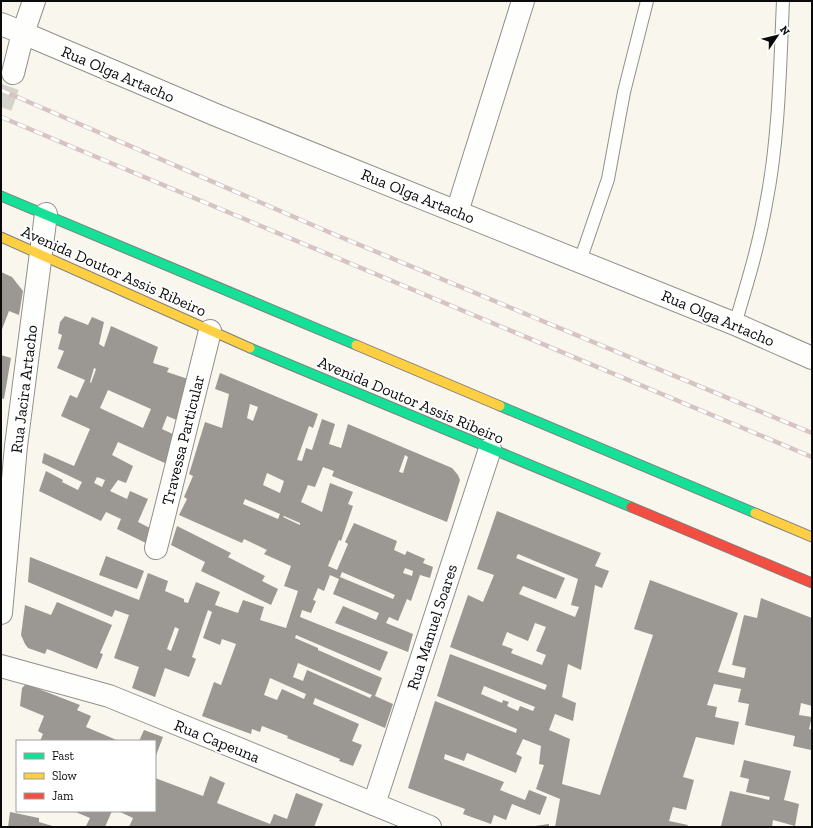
<svg xmlns="http://www.w3.org/2000/svg" width="813" height="828" font-family="'Zilla Slab',serif">
<style>
.building{fill:#9b9894;fill-rule:evenodd}
.lines{fill:none;stroke-linecap:round;stroke-linejoin:round}
.street-tunnel{stroke:#d5d3cb;stroke-width:22;stroke-dasharray:22 11;stroke-linecap:butt}
.lane-casing{stroke:#92908c;stroke-width:14}
.street-casing{stroke:#92908c;stroke-width:24}
.fast-casing{stroke:#7f7e7a;stroke-width:11}
.slow-casing{stroke:#7f7e7a;stroke-width:11}
.jam-casing{stroke:#7f7e7a;stroke-width:11}
.lane{stroke:#fefefc;stroke-width:12}
.street{stroke:#fefefc;stroke-width:22}
.fast{stroke:#16e098;stroke-width:9}
.slow{stroke:#ffcf43;stroke-width:9}
.jam{stroke:#f24e42;stroke-width:9}
.rail-casing{stroke:#d5c4c3;stroke-width:4.5}
.rail{stroke:#fff;stroke-width:3;stroke-dasharray:9;stroke-linecap:butt}
.labels{text-anchor:middle;dominant-baseline:central;stroke-width:4;stroke-linejoin:round;paint-order:stroke}
.street-label{font-size:16px;fill:#0a0a0a;stroke:#fff}
</style>
<rect width="100%" height="100%" fill="#f9f6ed"/>
<g class="building">
<path d="M1 272 12 277 23 291 19 315 9 311 1 332Z"/>
<path d="M65 316 88 325 92 317 104 322 99 344 104 347 111 326 158 347 153 363 169 368 167 372 191 380 179 421 167 416 162 429 175 435 167 464 118 442 112 455 133 466 126 483 118 480 110 491 127 499 130 491 148 499 138 522 154 530 148 544 117 529 121 519 106 512 101 521 39 491 46 471 63 480 62 482 78 490 82 482 42 463 44 453 74 466 90 429 61 416 70 395 77 398 85 380 57 368 64 351 58 349 62 335 58 333 60 322ZM94 368 96 369 91 383 90 382ZM108 390 151 409 143 428 100 408ZM97 477 105 480 102 487 94 483Z"/>
<path d="M1 355 11 358 4 399 1 398Z"/>
<path d="M220 373 318 414 313 428 309 426 297 460 302 461 306 448 312 450 322 419 335 424 329 444 341 448 348 424 452 468 458 475 460 480 447 522 332 476 334 471 323 467 315 487 308 485 301 502 322 512 330 483 353 492 348 504 353 506 341 541 339 540 328 566 337 570 348 544 345 542 354 523 397 541 394 550 405 555 407 551 425 559 423 563 433 567 430 578 420 575 411 601 407 599 398 621 389 617 386 623 413 634 408 652 335 623 343 606 376 620 379 613 333 594 339 579 330 575 324 591 318 588 313 600 316 601 311 613 302 610 300 617 388 652 380 671 296 635 295 638 318 648V650L382 678 375 696 393 704 385 728 315 698 313 704 359 724 352 741 362 745 353 766 339 761 340 759 287 738 288 736 262 726 260 732 252 729 251 734 202 716 214 682 221 685 236 644 222 639 220 645 203 638 212 612 208 610 192 657 196 659 189 677 165 668 155 697 132 688 139 667 114 658 129 615 115 610 112 617 28 582 30 557 139 600 148 573 168 581 165 591 184 599V602L188 603 196 582 220 592 215 605 238 613 243 600 264 607 260 620 286 628 298 591 284 586 291 566 264 554 267 550 244 539 242 543 179 515 187 499 184 497 193 476 189 474 205 422 222 428 229 394 215 389ZM250 404 258 407 253 421 247 418ZM405 455 408 457 403 473 399 472ZM267 473 284 481 280 493 263 485ZM245 499 280 514 278 519 243 504ZM284 516 300 523V525L283 517ZM405 568 413 571 412 576 403 573ZM342 572 395 595 393 599 340 577ZM175 627 179 629 171 651 167 649ZM298 663 372 695 370 698 307 670 303 681 293 677ZM270 678 306 694 304 699 282 689 277 700 264 695Z"/>
<path d="M497 511 601 553 595 566 609 571 602 588 595 585 581 670 568 664 562 697 576 703 573 721 555 714 549 730 570 739 562 784 600 795 653 635 634 629 650 580 738 613 718 672 744 678 746 668 732 665 744 615 757 618 761 598 812 618V706L801 703 799 715 812 717 809 729 812 730 811 750 793 746 795 736 745 725 749 704 738 702 741 689 714 684 707 705 717 707 715 717 739 722 734 745 696 737 683 777 694 780 686 810 673 807 669 821 688 825 687 827H555L560 799 536 789 544 765 539 764 541 746 523 739 516 754 522 757 516 773 467 753 464 761 445 754 444 759 504 782 500 790 525 800 529 790 547 797 540 815 512 804 506 820 494 815 491 824 463 814 465 809 408 788 435 701 516 733 517 729 437 696 450 654 545 690 547 685 450 647 468 595 483 602 494 575 477 569ZM518 554 578 579 571 605 579 607 575 617 519 594 523 586 556 599 565 578 516 558ZM535 623 546 627 536 651 546 655 542 665 511 653 513 649 502 645 507 632 528 641ZM484 686 535 707 533 711 520 706 518 711 507 706 509 702 503 700 502 703 481 694Z"/>
<path d="M177 526 231 553 228 557 265 576 262 581 278 589 271 605 201 571 205 562 171 545Z"/>
<path d="M106 556 144 571 137 589 99 575Z"/>
<path d="M57 602 112 625 100 653 103 654 97 669 47 649 45 654 28 648 25 644 21 635 25 605 51 615Z"/>
<path d="M26 684 80 705 77 710 91 716 86 727 119 741H40L43 734 38 731 44 716 20 706 22 688Z"/>
<path d="M144 730 163 737 155 758V741H139Z"/>
<path d="M744 760 791 771 784 800 799 804 795 826 773 820 772 827 721 826 730 791 769 800 770 797 746 792 749 779 740 777Z"/>
<path d="M210 776 225 783 217 803 270 824 274 814 287 819 296 793 323 804 314 827H129L133 818 118 811H155V778L203 796Z"/>
<path d="M73 811H112L105 827 86 826 90 818Z"/>
<path d="M10 812 39 818V822L56 827H8Z"/>
<path d="M549 824V827H535V826Z"/>
</g>
<g class="lines">
<path class="street-tunnel" d="M1 107 13 73"/>
<g class="lane-casing">
<g id="lane">
<path d="M580 261 608 179 624 92 647 1"/>
<path d="M735 324C747 284 759 245 766 204 779 139 780 67 783 1"/>
</g>
</g>
<g class="street-casing">
<g id="street">
<path d="M1 24 23 33 34 1"/>
<path d="M13 73 23 33 216 115 735 324 812 358"/>
<path d="M457 212 523 1"/>
<path d="M156 548 210 331"/>
<path d="M1 613 16 446 46 214"/>
<path d="M1 666 109 696 430 827"/>
<path d="M374 804 490 449"/>
</g>
</g>
<g class="fast-casing">
<g id="fast">
<path d="M1 196 356 345"/>
<path d="M250 348 631 507"/>
<path d="M500 406 755 513"/>
</g>
</g>
<g class="slow-casing">
<g id="slow">
<path d="M1 237 250 348"/>
<path d="M356 345 500 406"/>
<path d="M755 513 812 537"/>
</g>
</g>
<g class="jam-casing">
<path id="jam" d="M631 507 812 583"/>
</g>
<use href="#lane" class="lane"/>
<use href="#street" class="street"/>
<use href="#fast" class="fast"/>
<use href="#slow" class="slow"/>
<use href="#jam" class="jam"/>
<g class="rail-casing">
<g id="rail">
<path d="M1 90 331 233 812 433"/>
<path d="M1 117 812 457"/>
</g>
</g>
<use href="#rail" class="rail"/>
</g>
<g class="labels">
<g class="street-label">
<text transform="translate(118 74) rotate(23)">Rua Olga Artacho</text>
<text transform="translate(418 196) rotate(22)">Rua Olga Artacho</text>
<text transform="translate(114 271) rotate(24)">Avenida Doutor Assis Ribeiro</text>
<text transform="translate(718 318) rotate(23)">Rua Olga Artacho</text>
<text transform="translate(24 389) rotate(-83)">Rua Jacira Artacho</text>
<text transform="translate(411 400) rotate(23)">Avenida Doutor Assis Ribeiro</text>
<text transform="translate(183 440) rotate(-76)">Travessa Particular</text>
<text transform="translate(432 627) rotate(-72)">Rua Manuel Soares</text>
<text transform="translate(217 741) rotate(22)">Rua Capeuna</text>
</g>
</g>
<rect width="813" height="828" fill="none" stroke="#0a0a0a" stroke-width="4"/>
<rect x="16" y="740" width="140" height="72" fill="#ffffff" stroke="#9d9d9d"/>
<rect x="24" y="753" width="20" height="6" fill="#16e098" stroke="#9d9d9d"/>
<text x="52" y="760" font-size="12" fill="#0a0a0a">Fast</text>
<rect x="24" y="773" width="20" height="6" fill="#ffcf43" stroke="#9d9d9d"/>
<text x="52" y="780" font-size="12" fill="#0a0a0a">Slow</text>
<rect x="24" y="793" width="20" height="6" fill="#f24e42" stroke="#9d9d9d"/>
<text x="52" y="800" font-size="12" fill="#0a0a0a">Jam</text>
<g transform="translate(777 36) rotate(55)" stroke="#ffffff" stroke-width="3" paint-order="stroke">
<path d="M0-3L7 15L0 10L-7 15Z" fill="#0a0a0a"/>
<text y="-6" font-size="11" font-weight="bold" text-anchor="middle" fill="#0a0a0a">N</text>
</g>
</svg>
